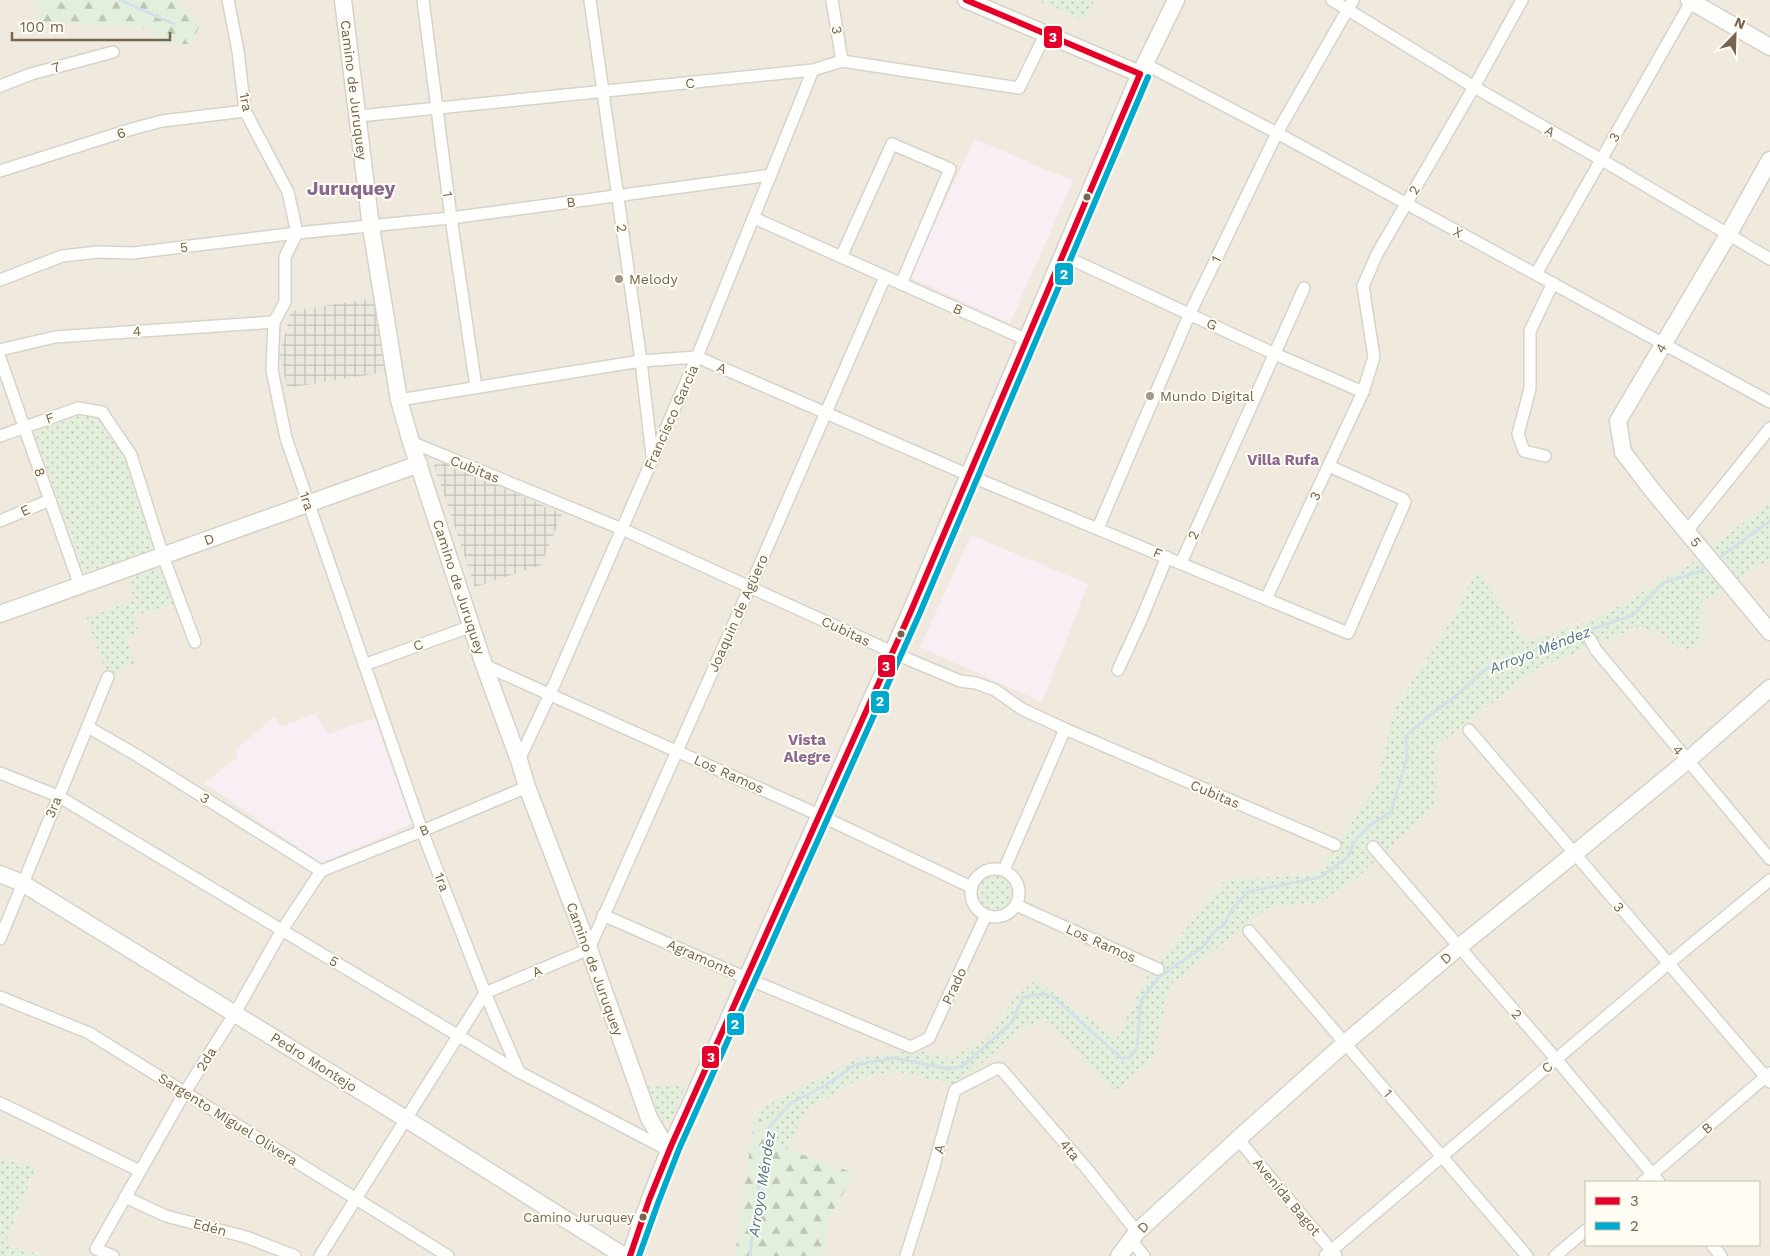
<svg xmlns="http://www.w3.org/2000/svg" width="1770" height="1256" font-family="'Work Sans',sans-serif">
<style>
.residential{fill:#efeadd;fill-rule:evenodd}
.industrial{fill:url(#industrial-grid)}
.education{fill:#f7eff4}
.grass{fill:url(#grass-dots)}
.forest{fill:url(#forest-firs)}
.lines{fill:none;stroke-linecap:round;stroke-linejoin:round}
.stream{stroke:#d2e1e8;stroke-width:3}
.street-casing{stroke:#d7d3cc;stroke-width:14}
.secondary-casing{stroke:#d6d2cb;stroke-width:19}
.street{stroke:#fefefd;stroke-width:11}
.secondary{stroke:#fefefd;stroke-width:16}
.bus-1-casing{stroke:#fefcf3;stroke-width:10}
.bus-2-casing{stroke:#fefcf3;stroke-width:10}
.bus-1{stroke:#e4002b;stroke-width:6}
.bus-2{stroke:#00a9ce;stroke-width:6}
.bus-dot{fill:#766550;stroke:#fefcf3;stroke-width:2}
.poi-dot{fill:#a49888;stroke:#fefcf3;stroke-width:2}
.labels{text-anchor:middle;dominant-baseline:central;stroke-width:4;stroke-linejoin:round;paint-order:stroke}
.bus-label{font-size:13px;fill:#766550;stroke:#fefcf3;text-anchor:end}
.street-label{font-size:14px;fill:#766550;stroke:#fefcf3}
.poi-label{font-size:14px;fill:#766550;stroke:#fefcf3;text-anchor:start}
.neighbourhood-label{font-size:15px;font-weight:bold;fill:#8c6891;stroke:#fefcf3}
.water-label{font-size:15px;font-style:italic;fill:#4e778e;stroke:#fefcf3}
.district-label{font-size:19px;font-weight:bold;fill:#8c6891;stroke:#fefcf3}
.line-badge{stroke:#fefcf3;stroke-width:2}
.badge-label{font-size:14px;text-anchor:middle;font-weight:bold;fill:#fff}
</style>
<defs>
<pattern id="industrial-grid" width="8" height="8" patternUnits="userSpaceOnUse" patternTransform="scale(1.25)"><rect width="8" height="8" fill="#ebe8e0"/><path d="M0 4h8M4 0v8" fill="none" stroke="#c3c0b8"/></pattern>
<pattern id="grass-dots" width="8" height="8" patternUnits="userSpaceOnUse" patternTransform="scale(1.25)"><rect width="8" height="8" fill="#e3efdc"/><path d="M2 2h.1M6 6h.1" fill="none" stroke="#bdc5b5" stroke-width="1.8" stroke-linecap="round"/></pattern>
<pattern id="forest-firs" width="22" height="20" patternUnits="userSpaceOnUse" patternTransform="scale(1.25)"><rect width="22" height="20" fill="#e3efdc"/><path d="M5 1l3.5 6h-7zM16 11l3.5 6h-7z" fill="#bdc5b5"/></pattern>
</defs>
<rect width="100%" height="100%" fill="#f8f7f0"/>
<g class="residential">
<path d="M0 0H1770V501L1692 563 1598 618 1526 642 1476 569 1459 608 1394 709 1377 784 1318 874 1225 880 1145 980 1118 1038 1015 996 989 1037 948 1058 916 1050 755 1111 735 1256H44L5 1244 36 1168 0 1158Z"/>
<path d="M1770 559V1256H825L826 1226 854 1173 786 1149 807 1109 859 1079 895 1071 956 1085 1025 1027 1045 1019 1116 1091 1153 1060 1169 985 1268 908 1322 902 1437 803V746L1538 668 1639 627 1665 635 1675 646 1701 641 1702 602ZM1586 1182H1759V1245H1586Z"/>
</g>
<g class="industrial">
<path d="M375 298 386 372 287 388 280 354 291 311Z"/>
<path d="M444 461 562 514 541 565 475 587 434 465Z"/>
</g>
<g class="education">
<path d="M975 139 1073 181 1010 323 909 277Z"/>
<path d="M971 535 1088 584 1042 702 920 647Z"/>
<path d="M315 714 329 734 374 718 412 824 321 863 204 783 238 757 235 750 274 717 282 726Z"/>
</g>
<g class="grass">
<path d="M1036 0H1094L1085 20Z"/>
<path d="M84 414 95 416 127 458 153 547 151 550 90 574 84 572 35 434 36 431Z"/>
<path d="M1770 501V559L1702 602 1701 641 1692 650 1675 646 1665 635 1639 627 1538 668 1437 746V803L1355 880 1322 902 1268 908 1170 985 1153 1060 1116 1092 1045 1019 1025 1027 956 1085 895 1071 859 1079 807 1109 787 1149 854 1173 826 1226 825 1256H735L755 1112 858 1058 916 1050 948 1058 989 1037 1015 996 1036 980 1117 1038 1145 980 1225 880 1318 874 1377 784 1394 709 1459 608 1476 569 1526 642 1598 618 1692 563Z"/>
<path d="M162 568 174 604 134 616 139 632 126 636 135 663 108 677 86 618 135 600 127 579Z"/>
<circle cx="996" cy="893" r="19"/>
<path d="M685 1085 677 1109 672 1118 663 1122 657 1118 646 1086Z"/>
<path d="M0 1158 36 1167 5 1244 44 1256H0Z"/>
</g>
<g class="forest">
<path d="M37 0H174L200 24 192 44H161L148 28 40 22Z"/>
<path d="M755 1112 786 1149 854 1173 826 1226 825 1256H735Z"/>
</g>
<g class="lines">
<g class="stream">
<path d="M120 0 174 24"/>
<path d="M1716 560 1770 521"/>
<path d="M750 1256 754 1216 768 1128 791 1103 826 1085 855 1065 894 1058 949 1069 963 1066 1012 1022 1023 997 1041 994 1052 996 1121 1058 1130 1057 1137 1048 1141 1001 1159 977 1204 946 1214 932 1224 925 1233 908 1248 892 1321 877 1348 857 1354 842 1369 826 1391 812 1407 757 1406 736 1427 717 1455 697 1484 670 1577 634 1633 615 1663 583 1698 572 1709 565"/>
</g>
<g class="street-casing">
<g id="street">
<path d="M228 0 238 51 245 111 288 192 297 233 285 257V302L274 322 272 370 286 438 422 831 485 993 519 1072"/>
<path d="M423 0 451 218 476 387"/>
<path d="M590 0 641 361 652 456"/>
<path d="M832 0 842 61"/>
<path d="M1332 0 1474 87 1602 160 1770 259"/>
<path d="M1145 64 1277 133 1770 402"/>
<path d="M0 86 31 74 113 52"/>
<path d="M359 116 813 70 842 61 1019 88 1046 33"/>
<path d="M0 171 132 129 162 121 245 111"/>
<path d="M754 218 1025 339"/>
<path d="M1062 255 1275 354 1363 392"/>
<path d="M841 257 892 144 950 169 901 284"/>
<path d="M1536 274 1692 0"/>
<path d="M0 280 62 256 98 252 133 253 297 233 451 218 771 175"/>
<path d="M0 350 55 337 274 322"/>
<path d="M0 358 80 586"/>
<path d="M399 400 641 361 697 357 987 483 1348 633 1405 502 1403 499 1329 466"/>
<path d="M0 436 78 408 102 412 131 455 163 556 195 642"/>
<path d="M411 442 622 529 910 660 960 681 976 683 995 690 1022 709 1065 729 1335 845"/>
<path d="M1545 456 1524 451 1518 434 1530 389V331L1553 283"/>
<path d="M0 521 50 500"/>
<path d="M1098 528 1190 313 1277 133 1353 0"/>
<path d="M1687 531 1770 428"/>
<path d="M1181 563 1304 288"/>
<path d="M1266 599 1363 392 1374 357 1363 286 1377 254 1474 87 1522 0"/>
<path d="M1590 639 1596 650 1770 859"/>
<path d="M364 665 472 626"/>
<path d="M484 665 819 815 971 887"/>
<path d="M1118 670 1141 620 1167 557"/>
<path d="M88 727 138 756 321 871"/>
<path d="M1469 730 1770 1082"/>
<path d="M519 760 550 694 697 357 813 70"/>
<path d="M0 773 58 796 519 1072 668 1150"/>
<path d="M1373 847 1556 1059 1659 1182"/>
<circle cx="995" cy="893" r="24"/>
<path d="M1004 870 1065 729"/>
<path d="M321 871 422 831 527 787"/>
<path d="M1016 905 1158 969"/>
<path d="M603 915 746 978 911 1047 929 1038 986 915"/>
<path d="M1249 931 1527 1256"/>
<path d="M0 939 108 677"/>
<path d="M0 997 89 1033 448 1256"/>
<path d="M0 1103 140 1171"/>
<path d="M1238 1139 1336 1256"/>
<path d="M1643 1182 1770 1073"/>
<path d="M125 1197 166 1216 246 1237 295 1256"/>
<path d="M1131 1240 1144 1256"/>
<path d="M1712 1245 1721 1256"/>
<path d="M113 1256 96 1249 185 1092 235 1013 282 930 321 871"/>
<path d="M320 1256 485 993 589 949 750 587 885 277"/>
<path d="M906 1256 932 1173 955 1090 996 1069H1001L1087 1169 1137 1232"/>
<path d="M1325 1256 1668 964 1770 880"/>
<path d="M1555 1256 1586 1230"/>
</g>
</g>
<g class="secondary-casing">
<g id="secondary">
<path d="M343 0 371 227 399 400 411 442 484 665 519 760 527 787 589 949 649 1118 668 1150"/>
<path d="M966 0 1140 74"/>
<path d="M1689 0 1770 47"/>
<path d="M1770 160 1728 235 1618 421 1623 452 1652 490 1770 632"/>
<path d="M0 614 419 464"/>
<path d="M0 874 22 883 406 1119 624 1256"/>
<path d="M630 1256C647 1205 664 1158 688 1110L911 611 1140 74 1176 0"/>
<path d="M1119 1256 1137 1232 1238 1139 1345 1043 1459 947 1574 854 1687 761 1770 688"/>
</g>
</g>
<use href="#street" class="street"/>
<use href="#secondary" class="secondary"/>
<g class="bus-1-casing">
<g id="bus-1">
<path d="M966 0 1140 74"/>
<path d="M630 1256 649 1200 671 1146 911 611 1140 74"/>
</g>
</g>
<g class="bus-2-casing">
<path id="bus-2" d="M639 1256 658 1203 679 1149 919 615 1148 77"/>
</g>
<use href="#bus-1" class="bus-1"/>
<use href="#bus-2" class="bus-2"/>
</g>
<g class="bus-dot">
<circle cx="1087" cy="197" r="4.5"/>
<circle cx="901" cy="634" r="4.5"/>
<circle cx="643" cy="1217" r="4.5"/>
</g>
<g class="poi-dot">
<circle cx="619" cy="279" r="5"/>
<circle cx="1150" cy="396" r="5"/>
</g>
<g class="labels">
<g class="bus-label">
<text x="634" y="1217">Camino Juruquey</text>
</g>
<g class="street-label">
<text transform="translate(837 30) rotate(81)">3</text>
<text transform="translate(56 67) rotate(-16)">7</text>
<text transform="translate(690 83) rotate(-6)">C</text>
<text transform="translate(354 90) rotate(83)">Camino de Juruquey</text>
<text transform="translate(246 102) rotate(78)">1ra</text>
<text transform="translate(1550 131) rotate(30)">A</text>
<text transform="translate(121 133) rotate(-18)">6</text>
<text transform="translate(1614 137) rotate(-61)">3</text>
<text transform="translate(1414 190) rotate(-60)">2</text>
<text transform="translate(448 194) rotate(83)">1</text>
<text transform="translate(571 202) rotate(-7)">B</text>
<text transform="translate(622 228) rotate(82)">2</text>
<text transform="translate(1458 232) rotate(28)">X</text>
<text transform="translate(184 247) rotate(-7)">5</text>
<text transform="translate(1216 259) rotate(-64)">1</text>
<text transform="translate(958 309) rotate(24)">B</text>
<text transform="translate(1212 324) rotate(25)">G</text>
<text transform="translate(137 331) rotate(-4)">4</text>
<text transform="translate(1661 348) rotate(-59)">4</text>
<text transform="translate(722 368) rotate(23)">A</text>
<text transform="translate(671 417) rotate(-66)">Francisco García</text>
<text transform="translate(50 418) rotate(-19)">F</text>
<text transform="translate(475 469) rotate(22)">Cubitas</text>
<text transform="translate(40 472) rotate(70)">8</text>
<text transform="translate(1315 496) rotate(-65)">3</text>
<text transform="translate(307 501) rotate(71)">1ra</text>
<text transform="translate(25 510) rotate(-24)">E</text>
<text transform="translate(1193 535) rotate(-66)">2</text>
<text transform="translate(209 539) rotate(-20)">D</text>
<text transform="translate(1696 542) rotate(50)">5</text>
<text transform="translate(1158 553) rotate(23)">F</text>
<text transform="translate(459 587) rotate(72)">Camino de Juruquey</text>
<text transform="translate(738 613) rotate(-66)">Joaquín de Agüero</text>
<text transform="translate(846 631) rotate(25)">Cubitas</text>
<text transform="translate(418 645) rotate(-20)">C</text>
<text transform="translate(1678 750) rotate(50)">4</text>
<text transform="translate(729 774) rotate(24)">Los Ramos</text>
<text transform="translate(1215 794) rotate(23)">Cubitas</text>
<text transform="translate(205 798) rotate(32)">3</text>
<text transform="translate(53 807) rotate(-67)">3ra</text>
<text transform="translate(424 830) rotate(-22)">B</text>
<text transform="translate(442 882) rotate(69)">1ra</text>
<text transform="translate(1619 907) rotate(50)">3</text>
<text transform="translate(1101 943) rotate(24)">Los Ramos</text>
<text transform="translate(702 958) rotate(24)">Agramonte</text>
<text transform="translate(1446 958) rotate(-40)">D</text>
<text transform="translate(334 961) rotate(31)">5</text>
<text transform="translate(595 969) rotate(70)">Camino de Juruquey</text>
<text transform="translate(537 971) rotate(-23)">A</text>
<text transform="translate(954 986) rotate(-65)">Prado</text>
<text transform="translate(1517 1014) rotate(49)">2</text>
<text transform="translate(206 1059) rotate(-58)">2da</text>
<text transform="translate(314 1062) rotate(32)">Pedro Montejo</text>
<text transform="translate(1547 1067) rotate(-40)">C</text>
<text transform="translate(1388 1093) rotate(49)">1</text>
<text transform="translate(228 1119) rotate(32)">Sargento Miguel Olivera</text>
<text transform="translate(1707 1128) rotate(-41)">B</text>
<text transform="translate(939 1149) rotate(-75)">A</text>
<text transform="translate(1070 1150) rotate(49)">4ta</text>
<text transform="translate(1287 1197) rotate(50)">Avenida Bagot</text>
<text transform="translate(210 1227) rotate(15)">Edén</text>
<text transform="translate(1143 1227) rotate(-45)">D</text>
</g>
<g class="poi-label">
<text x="629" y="279">Melody</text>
<text x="1160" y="396">Mundo Digital</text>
</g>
<g class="neighbourhood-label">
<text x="1283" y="460">Villa Rufa</text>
<text x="807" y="740">Vista<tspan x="807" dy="17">Alegre</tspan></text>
</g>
<g class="water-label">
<text transform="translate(1540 650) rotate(-21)">Arroyo Méndez</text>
<text transform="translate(762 1184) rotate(-81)">Arroyo Méndez</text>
</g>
<g class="district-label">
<text x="351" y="188">Juruquey</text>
</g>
</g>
<g class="line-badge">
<rect x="1043" y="25" width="20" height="24" rx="5" fill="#e4002b"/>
<rect x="1054" y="262" width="20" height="24" rx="5" fill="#00a9ce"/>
<rect x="877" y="654" width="19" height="24" rx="5" fill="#e4002b"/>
<rect x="870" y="690" width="20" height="24" rx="5" fill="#00a9ce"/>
<rect x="726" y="1012" width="19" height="24" rx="5" fill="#00a9ce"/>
<rect x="701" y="1045" width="19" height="24" rx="5" fill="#e4002b"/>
</g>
<g class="badge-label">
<text x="1053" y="42">3</text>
<text x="1064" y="279">2</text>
<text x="886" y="671">3</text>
<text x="880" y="706">2</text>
<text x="735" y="1029">2</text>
<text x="711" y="1062">3</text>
</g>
<rect x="1585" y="1181" width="175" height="65" fill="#fefcf3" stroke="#c8c0b2"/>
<rect x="1595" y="1197" width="25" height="8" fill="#e4002b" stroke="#c8c0b2"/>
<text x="1630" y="1206" font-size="15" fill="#766550">3</text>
<rect x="1595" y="1222" width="25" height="8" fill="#00a9ce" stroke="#c8c0b2"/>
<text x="1630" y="1231" font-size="15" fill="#766550">2</text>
<g transform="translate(1735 35) rotate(23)" stroke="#fefcf3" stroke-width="4" paint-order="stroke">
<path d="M0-4L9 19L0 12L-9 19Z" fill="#766550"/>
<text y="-8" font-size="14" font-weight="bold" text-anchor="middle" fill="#766550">N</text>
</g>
<path d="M12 32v8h158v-8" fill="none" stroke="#766550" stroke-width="2.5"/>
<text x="20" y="32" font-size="15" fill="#766550" stroke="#fefcf3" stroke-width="4" paint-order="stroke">100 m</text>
</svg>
